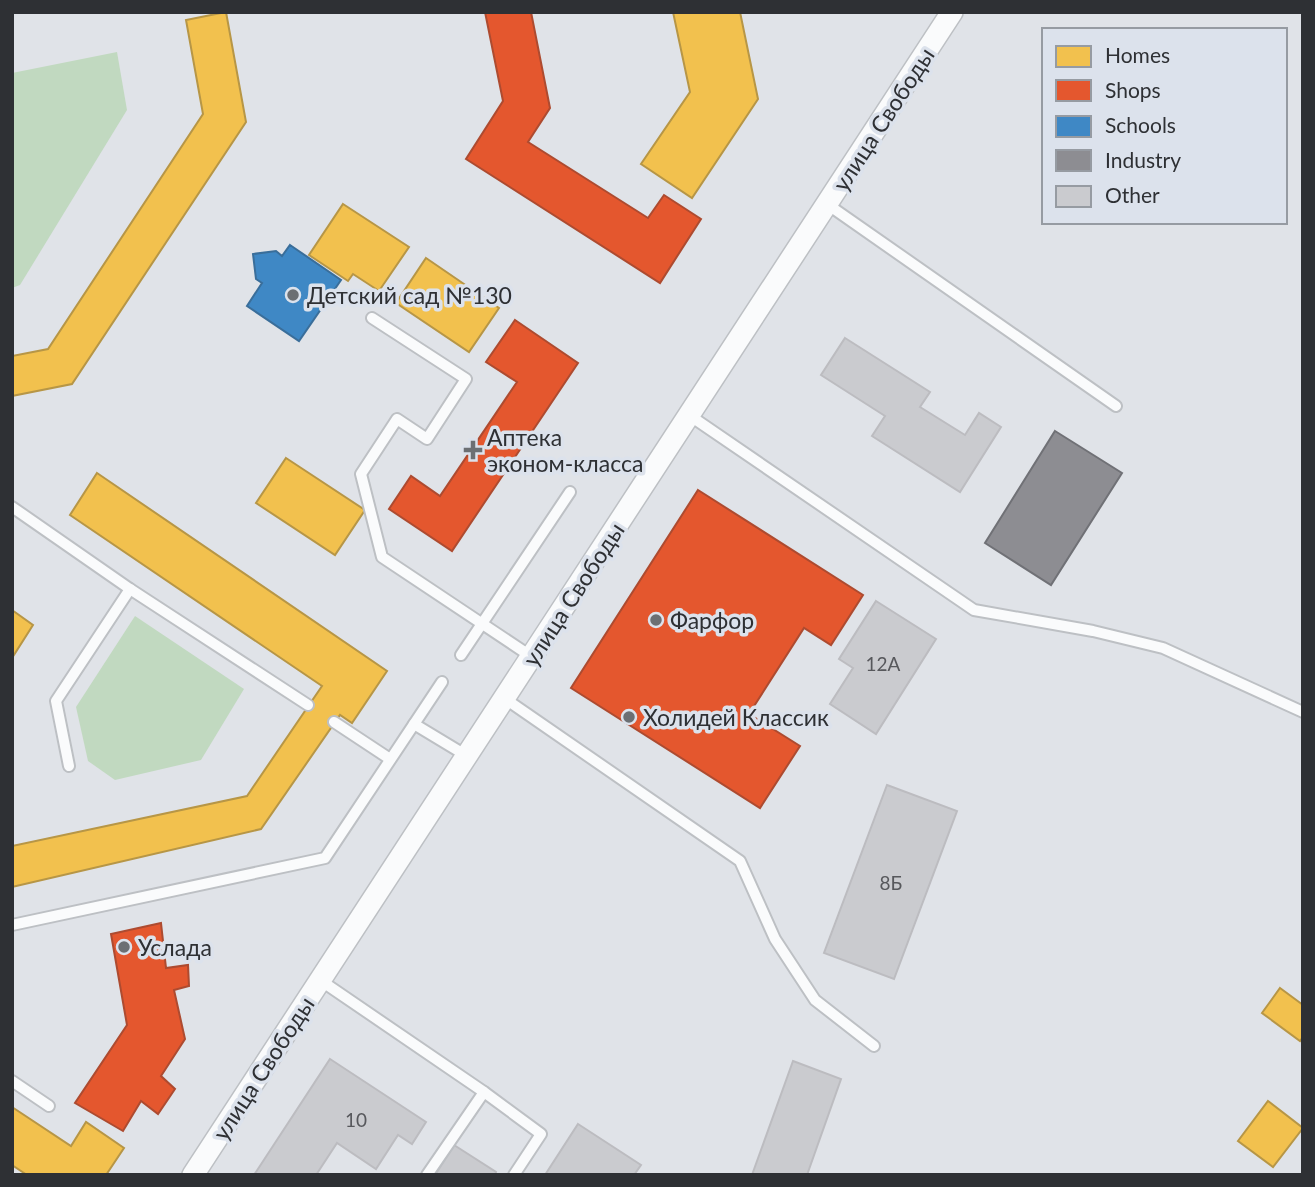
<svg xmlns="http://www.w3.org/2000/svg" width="1315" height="1187" font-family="Lato,sans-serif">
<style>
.green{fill:#c1d9c0}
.homes{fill:#f2c14e;stroke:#b79646;stroke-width:2}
.shops{fill:#e4572e;stroke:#ad4b30;stroke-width:2}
.schools{fill:#3f88c5;stroke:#3a6e9a;stroke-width:2}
.industry{fill:#8d8d92;stroke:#707176;stroke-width:2}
.building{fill:#cacbcf;stroke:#bcbcc0;stroke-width:2}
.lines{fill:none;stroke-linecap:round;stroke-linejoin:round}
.service-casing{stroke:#bdc0c4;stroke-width:14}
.minor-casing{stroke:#bdc0c4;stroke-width:24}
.service{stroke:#fafbfc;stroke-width:10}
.minor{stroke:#fafbfc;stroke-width:21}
.poi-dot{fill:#6c6f73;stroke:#dce2ec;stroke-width:2.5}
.labels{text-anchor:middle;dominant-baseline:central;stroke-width:7;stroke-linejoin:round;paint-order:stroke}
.number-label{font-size:19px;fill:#57585c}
.street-label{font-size:23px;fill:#2e3034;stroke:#dce2ec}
.poi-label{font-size:23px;fill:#2e3034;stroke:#dce2ec;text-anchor:start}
</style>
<rect width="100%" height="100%" fill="#e0e3e8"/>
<g class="green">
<path d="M117 52 127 110 20 285 12 288V73Z"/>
<path d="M135 616 244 689 201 760 115 780 88 761 76 707Z"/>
</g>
<g class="homes">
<path d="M226 12 246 122 72 384 12 396V356L48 349 203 114 186 20Z"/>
<path d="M673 12H740L758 99 692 198 641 164 690 92Z"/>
<path d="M343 204 409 247 379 291 353 274 348 281 309 255Z"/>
<path d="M426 258 499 308 469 352 396 303Z"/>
<path d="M286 458 365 510 335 555 256 503Z"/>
<path d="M97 473 387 671 352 723 340 715 261 829 12 887V846L247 796 322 686 70 515Z"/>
<path d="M12 610 33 625 12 658Z"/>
<path d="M1280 988 1303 1005V1037L1300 1041 1262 1013Z"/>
<path d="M1268 1101 1303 1128 1273 1167 1238 1141Z"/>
<path d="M12 1107 71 1146 86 1122 124 1148 106 1175H27L12 1165Z"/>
</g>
<g class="shops">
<path d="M485 12H531L550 108 528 142 648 218 664 195 701 219 660 283 466 159 503 101Z"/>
<path d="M515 320 578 363 452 551 389 509 411 476 440 496 517 382 486 362Z"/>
<path d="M698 490 863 595 831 645 804 628 749 714 800 746 760 808 571 688Z"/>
<path d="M161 923 166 968 188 965 189 986 174 990 185 1039 161 1076 175 1089 158 1114 141 1101 123 1131 75 1103 127 1025 111 934Z"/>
</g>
<path class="schools" d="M290 245 341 280 299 341 247 306 262 283 256 279 253 254 276 251 282 256Z"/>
<path class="industry" d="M1055 431 1122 473 1051 585 985 543Z"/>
<g class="building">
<path d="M845 338 930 392 920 407 965 435 979 413 1001 427 960 492 872 436 885 416 821 375Z"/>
<path d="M876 601 936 639 876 734 830 704 853 668 839 659Z"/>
<path d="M887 785 957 811 894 979 824 953Z"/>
<path d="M330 1059 426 1122 412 1144 398 1135 376 1169 337 1143 316 1175H254Z"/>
<path d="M793 1061 841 1079 807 1175H752Z"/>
<path d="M578 1124 641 1165 634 1175H545Z"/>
<path d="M454 1145 496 1172 495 1175H435Z"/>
</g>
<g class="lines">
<g class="service-casing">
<g id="service">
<path d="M827 204 1116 406"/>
<path d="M372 318 466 379 427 439 397 419 361 474 382 557 532 657"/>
<path d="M689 415 974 610 1093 631 1163 648 1303 712"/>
<path d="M12 507 130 589 308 705"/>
<path d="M461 655 570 492"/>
<path d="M504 698 740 861 775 939 815 1000 874 1046"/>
<path d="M334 722 390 759"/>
<path d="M414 724 467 756"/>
<path d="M69 766 56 701 130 589"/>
<path d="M12 925 325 858 442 682"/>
<path d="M320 980 484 1092 541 1134 514 1175"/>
<path d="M12 1081 49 1106"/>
<path d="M427 1175 484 1092"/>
</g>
</g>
<g class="minor-casing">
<path id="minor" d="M193 1175 952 12"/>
</g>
<use href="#service" class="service"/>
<use href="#minor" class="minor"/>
</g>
<g class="poi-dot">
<circle cx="293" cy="295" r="7"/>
<path d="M469.5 439.5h7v7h7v7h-7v7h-7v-7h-7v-7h7z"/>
<circle cx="656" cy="620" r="7"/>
<circle cx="629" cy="717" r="7"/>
<circle cx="124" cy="947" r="7"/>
</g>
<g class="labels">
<g class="number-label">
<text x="883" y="663">12А</text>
<text x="891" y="882">8Б</text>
<text x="356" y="1119">10</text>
</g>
<g class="street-label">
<text transform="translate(883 119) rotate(-57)">улица Свободы</text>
<text transform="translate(573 594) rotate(-57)">улица Свободы</text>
<text transform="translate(263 1068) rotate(-57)">улица Свободы</text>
</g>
<g class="poi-label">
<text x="307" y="295">Детский сад №130</text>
<text x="487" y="437">Аптека<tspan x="487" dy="26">эконом-класса</tspan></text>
<text x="670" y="620">Фарфор</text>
<text x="643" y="717">Холидей Классик</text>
<text x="138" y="947">Услада</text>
</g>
</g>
<rect width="1315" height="1187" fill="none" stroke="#2e3034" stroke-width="28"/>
<rect x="1042" y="28" width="245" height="196" fill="#dce2ec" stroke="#969ba2" stroke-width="2"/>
<rect x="1056" y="46" width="35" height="21" fill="#f2c14e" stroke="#969ba2" stroke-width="2"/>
<text x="1105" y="63" font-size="21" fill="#2e3034">Homes</text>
<rect x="1056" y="80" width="35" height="21" fill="#e4572e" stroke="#969ba2" stroke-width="2"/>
<text x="1105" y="98" font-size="21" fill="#2e3034">Shops</text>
<rect x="1056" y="116" width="35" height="21" fill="#3f88c5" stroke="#969ba2" stroke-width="2"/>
<text x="1105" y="133" font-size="21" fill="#2e3034">Schools</text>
<rect x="1056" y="150" width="35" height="21" fill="#8d8d92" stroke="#969ba2" stroke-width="2"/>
<text x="1105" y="168" font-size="21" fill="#2e3034">Industry</text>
<rect x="1056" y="186" width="35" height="21" fill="#cacbcf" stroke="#969ba2" stroke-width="2"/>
<text x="1105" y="203" font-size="21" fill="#2e3034">Other</text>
</svg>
